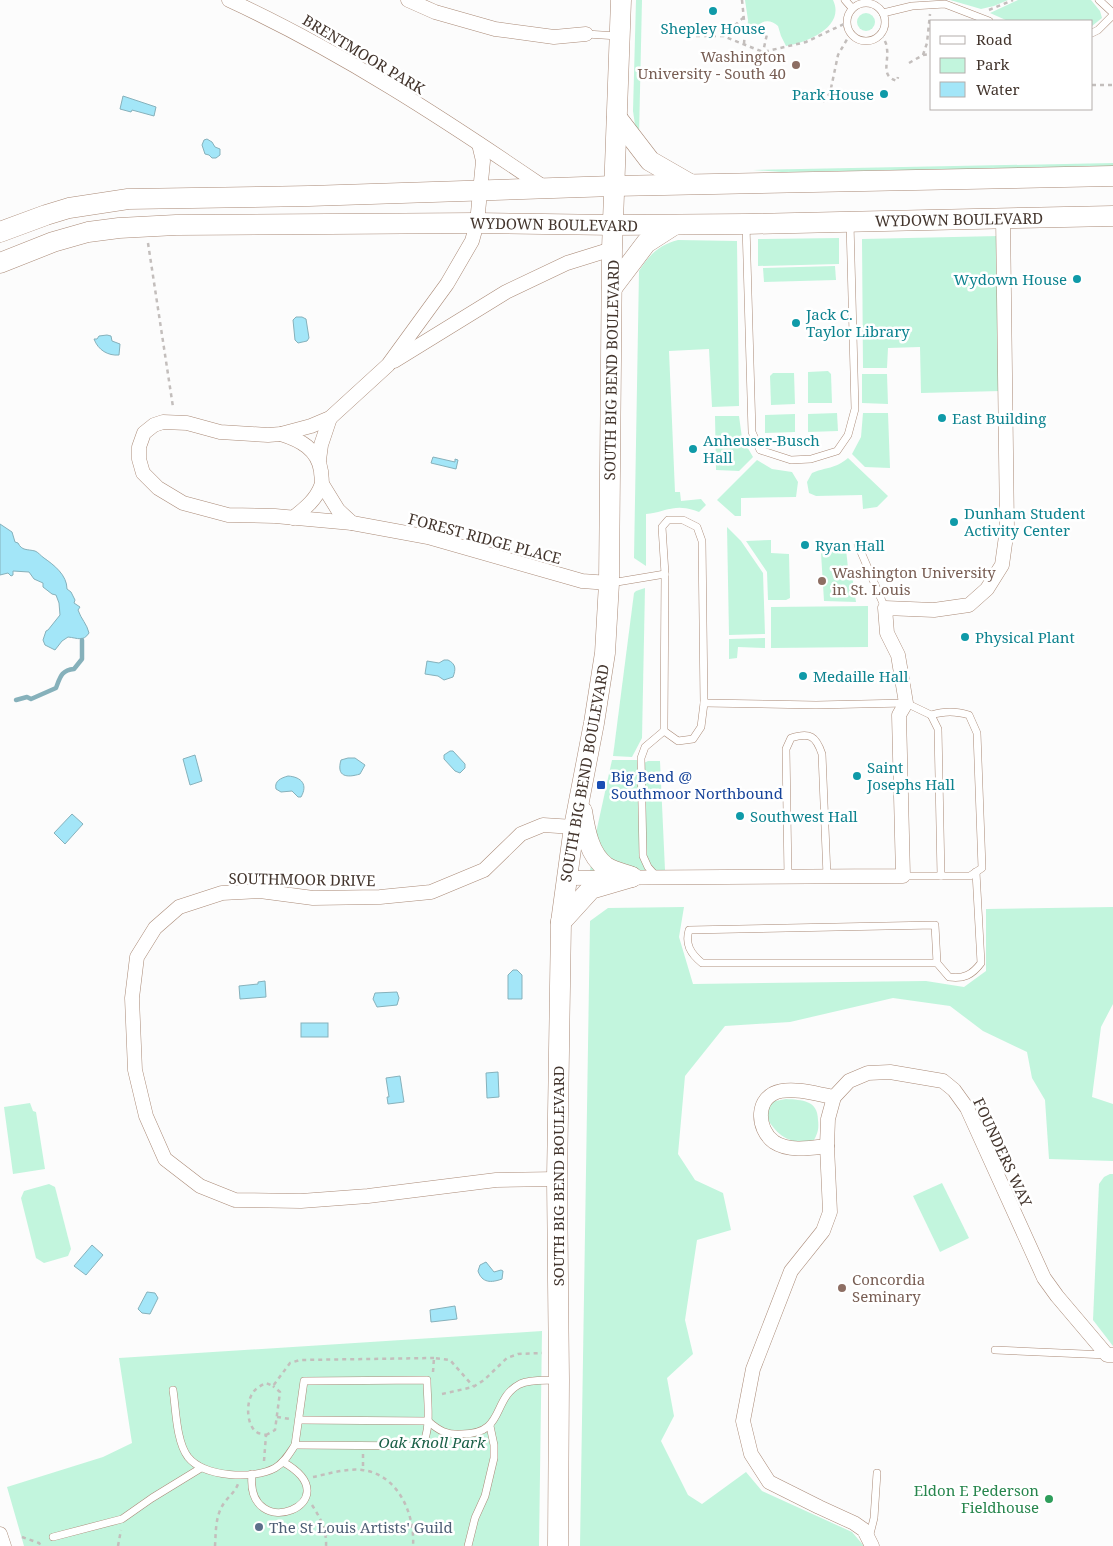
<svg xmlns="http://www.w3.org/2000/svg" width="1113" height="1546" font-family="'Noto Serif',serif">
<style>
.green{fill:#c2f5dd}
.water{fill:#a3e6f8;stroke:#86b1bb}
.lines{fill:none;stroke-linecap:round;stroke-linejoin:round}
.stream{stroke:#86b1bb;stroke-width:4.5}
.lane-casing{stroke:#aa8a77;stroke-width:8}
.street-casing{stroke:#aa8a77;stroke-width:15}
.secondary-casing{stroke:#aa8a77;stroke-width:21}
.path{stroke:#c3bebc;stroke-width:2.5;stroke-dasharray:4 4;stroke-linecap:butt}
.lane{stroke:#fff;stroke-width:7}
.street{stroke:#fff;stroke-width:14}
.secondary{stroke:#fff;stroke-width:20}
.culture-dot{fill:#0f9aa8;stroke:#fff;stroke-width:2}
.education-dot{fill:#8d6e63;stroke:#fff;stroke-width:2}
.transit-dot{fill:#1a4fb4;stroke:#fff;stroke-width:2}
.leisure-dot{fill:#2e9e5b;stroke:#fff;stroke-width:2}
.service-dot{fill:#5c6f8a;stroke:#fff;stroke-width:2}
.labels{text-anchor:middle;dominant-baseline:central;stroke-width:5;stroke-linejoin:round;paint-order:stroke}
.culture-label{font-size:15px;fill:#0d838f;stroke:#fff;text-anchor:start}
.street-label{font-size:15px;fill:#43352d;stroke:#fff}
.education-label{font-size:15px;fill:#785e54;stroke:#fff;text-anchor:start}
.transit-label{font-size:15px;fill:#164399;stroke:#fff;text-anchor:start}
.park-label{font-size:15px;font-style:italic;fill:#1a6047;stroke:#fff}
.leisure-label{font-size:15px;fill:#27864d;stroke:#fff;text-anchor:end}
.service-label{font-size:15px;fill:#4e5e75;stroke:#fff;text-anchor:start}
</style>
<rect width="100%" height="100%" fill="#fcfcfc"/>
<g class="green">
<path d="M636 0H642L639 136 635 125 633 111Z"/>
<path d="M745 0H833C846 27 806 43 786 46L781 36 778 26C770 18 758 20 756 32L747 35 748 20Z"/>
<path d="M950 0H1008L994 6 981 9Z"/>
<path d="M1018 0H1091L1100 11 1102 18 1092 26V21H1008L990 13Z"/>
<circle cx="866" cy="22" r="9"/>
<path d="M1113 163V167L782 172 753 170Z"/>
<path d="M999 236 1001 391 921 393 920 347 888 348 887 368H863L862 239Z"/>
<path d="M839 238V264L758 266V239Z"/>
<path d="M678 240 737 241 739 406 712 407 709 349 669 351 675 492H680L681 501 701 499 706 505 699 512C674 502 668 512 646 514V566L634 558 639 271C649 255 659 245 678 240Z"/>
<path d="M835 266 836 280 764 282 763 268Z"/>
<path d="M828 371 831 374 832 403H808V372Z"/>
<path d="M773 373H794L795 404 771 405 770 376Z"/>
<path d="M862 374H887L888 404 862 403Z"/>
<path d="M837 413 838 431 808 432V414Z"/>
<path d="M863 413H888L890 468 865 467 852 454 861 437Z"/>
<path d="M795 414V432L765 433V415Z"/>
<path d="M715 416H739L742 438 753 457 739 471 716 470Z"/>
<path d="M848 458 888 496 877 507 863 509 862 495 816 496 809 493 807 482 812 473C826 467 835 469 848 458Z"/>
<path d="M757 460 772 469 792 472 798 482 796 497 741 498V516H735L717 500Z"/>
<path d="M727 527 741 541 763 573 765 634 729 635Z"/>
<path d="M771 540V553L789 554 790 598 786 600H768L767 572 746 541Z"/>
<path d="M826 541 846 549 848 568 854 574 853 582 856 602 824 601 821 553 827 554Z"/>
<path d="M645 588 642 738 632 757 613 756 634 593 636 591Z"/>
<path d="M868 606V647L771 648V607Z"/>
<path d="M765 638V648L738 647 737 658 729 659V639Z"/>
<path d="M612 760H639L644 763 648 761H660L665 870 590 871 596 833Z"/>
<path d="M684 907 679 937 693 984 926 981 964 987 986 971V909L1113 907V1004L1101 1027 1092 1097 1113 1104V1161L1049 1159 1045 1100 1032 1078 1027 1052 983 1031 950 1006 893 998 790 1022 725 1026 685 1076 678 1154 695 1180 723 1193 731 1230 697 1240 685 1320 693 1354 667 1378 674 1416 661 1441 688 1495 702 1504 746 1472 762 1491 852 1532 864 1546H580L590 921 608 908Z"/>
<path d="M786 1099C802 1100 818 1100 818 1120 819 1128 818 1133 814 1140 793 1147 777 1136 767 1118L770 1102Z"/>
<path d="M30 1103 33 1111 36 1112 45 1169 13 1174 4 1107Z"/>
<path d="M1110 1174H1113V1346L1093 1320 1099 1184 1104 1177Z"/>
<path d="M942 1183 969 1238 940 1252 913 1196Z"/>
<path d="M49 1184 55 1187 71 1249 68 1256 44 1263 36 1258 21 1198 24 1191Z"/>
<path d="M542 1331 539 1546H24L7 1487 103 1457 132 1443 119 1358Z"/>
</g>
<g class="water">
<path d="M123 96 156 107 154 116 132 110 131 112 120 109Z"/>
<path d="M207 139 212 142 215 147 220 149V155L216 158H212L209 155 205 154 202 145 204 140Z"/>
<path d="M296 317H302L306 319 309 338 307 341 298 343 295 340 293 320Z"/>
<path d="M107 335 111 336 112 341 120 344 119 355C108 356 98 350 94 339H97L99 336Z"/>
<path d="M433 457 455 462V459L458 460 456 469 431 463Z"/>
<path d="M0 524 12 532 15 542 18 543C22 551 27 549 35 551 38 552 41 556 44 558 54 565 67 575 67 589L71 592 75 600 74 603 80 607 78 610C81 619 87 624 89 633 83 642 78 638 68 637L62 641 55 650 45 645 43 640 46 631 48 630 60 615 59 603 56 595 52 594 43 587V583L34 579 29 572 13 571V575L11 576 8 573 0 575Z"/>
<path d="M444 660H448C456 664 456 669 453 677L444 680 438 676 425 674 427 661 439 663Z"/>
<path d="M450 751H453L465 764V768L460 773 455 771 444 759V755Z"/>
<path d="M195 755 202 781 190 785 183 759Z"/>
<path d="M348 758H355L365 765 360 774C347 778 336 777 341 760Z"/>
<path d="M288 776C302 777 308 785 301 797H298L292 791 281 792 276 789C274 781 281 778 288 776Z"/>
<path d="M72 814 83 824 65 844 54 833Z"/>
<path d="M513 970H517L522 975V999H508V975Z"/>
<path d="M265 981 266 997 240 999 239 986 258 984V982Z"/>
<path d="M397 992 399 998 397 1005 377 1007 373 999 375 993Z"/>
<rect x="301" y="1023" width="27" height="14"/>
<path d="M498 1072 499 1097 487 1098 486 1073Z"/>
<path d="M400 1076 404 1102 388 1104 387 1097H389L386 1078Z"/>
<path d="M92 1245 103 1255 86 1275 74 1266Z"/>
<path d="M486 1262 494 1272 501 1270 503 1271 502 1279C491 1283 482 1283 478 1271L480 1265Z"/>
<path d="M147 1292 155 1293 158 1298 150 1314 142 1313 138 1309Z"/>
<path d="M455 1306 457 1319 431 1322 430 1310Z"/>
</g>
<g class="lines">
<path class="stream" d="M16 700 27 697 31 699 56 688C60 678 61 670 74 669L82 659V640"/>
<g class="lane-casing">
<g id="lane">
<path d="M845 0 852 8"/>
<path d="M1099 0 1113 13"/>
<circle cx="866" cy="22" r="19"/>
<path d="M883 13 912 6 945 4 989 21"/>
<path d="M1092 33 1098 30 1113 15"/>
<path d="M586 34 618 36"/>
<path d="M746 225 752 432 760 450 791 460 811 459 837 451 848 435 855 409 850 223"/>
<path d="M668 520H683L697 527 702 541 704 703 701 727 693 739 678 741 664 731V723L665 574 662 527Z"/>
<path d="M858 545 885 608"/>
<path d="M611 583 665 574"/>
<path d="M704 703 816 705 906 703 931 715 938 729 941 876"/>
<path d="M656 876 648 867 643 856 641 758 645 747 664 731"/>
<path d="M903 876H970L982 868 977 733 969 715C955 711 945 711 931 715"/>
<path d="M788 877 786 749 791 738C810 732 816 736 822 754L827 876"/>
<path d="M937 963H702C690 953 685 944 689 930L935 925 937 963 949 977C964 979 972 975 981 963L976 872"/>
<path d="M995 1350 1107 1355"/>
<path d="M427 1380C427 1401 432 1427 422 1446L295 1445 304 1381Z"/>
<path d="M173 1390C176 1409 176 1441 188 1457 204 1477 253 1480 275 1468 284 1463 289 1454 295 1445"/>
<path d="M299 1420 428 1421"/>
<path d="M428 1421C439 1431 447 1435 462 1434 506 1434 491 1399 520 1384 531 1379 546 1381 558 1380"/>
<path d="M252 1474C245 1546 354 1502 283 1462"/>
<path d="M53 1537 122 1519 152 1498 201 1468"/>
<path d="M869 1538 874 1518 877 1473"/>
<path d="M468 1546 475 1518 485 1496 494 1458V1445L490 1426"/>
</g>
</g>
<g class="street-casing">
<g id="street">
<path d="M229 0C340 51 444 119 545 188"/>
<path d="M408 0 435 12 495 29 554 37 586 34"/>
<path d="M479 144 483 161 477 223 472 241 447 284 388 365 330 418 311 426 281 434 268 435 220 432 187 423 163 422 154 425 144 433 139 447V459L143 473 158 488 183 503 228 515 275 516 352 523 428 537 582 581 609 583"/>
<path d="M394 361 506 292 567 263 612 249"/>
<path d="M281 434C300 440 318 449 321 471 321 476 323 481 321 486 316 500 304 509 293 518"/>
<path d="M319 460 321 445 330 418"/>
<path d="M322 484 338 510 352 523"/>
<path d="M566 878 903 876 899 715 906 703 898 655 887 633 885 608 934 610 969 605 987 589 1002 565 1007 529 1003 218"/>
<path d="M827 1146C811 1148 789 1152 774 1142 756 1129 755 1096 781 1091 798 1088 816 1094 834 1097"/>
<path d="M557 1179 496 1180 368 1196 301 1201 235 1200 200 1186 165 1159 146 1116 135 1070 132 998 137 957 155 928 179 907 222 893 260 891 313 898 380 897 431 892 484 870 521 834 543 825 574 827"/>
<path d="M0 1534 4 1546"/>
<path d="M872 1546 864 1530 854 1523 819 1507 769 1482 751 1454 743 1421 753 1369 791 1271 823 1231 830 1212 827 1146 828 1119 834 1097 849 1081 868 1073 890 1072 943 1081 954 1090 967 1108 1044 1278 1057 1296 1107 1355H1113"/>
</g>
</g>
<g class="secondary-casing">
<g id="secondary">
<path d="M617 118 650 161 690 184"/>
<path d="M0 232 46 215 69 208 128 199 309 196 614 186 1113 176"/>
<path d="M0 263 53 242 88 232 119 228 176 225 477 223 614 225 746 224 1113 216"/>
<path d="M612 288 646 243 674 225"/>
<path d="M582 811C585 830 589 855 606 867 614 872 624 874 632 877"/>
<path d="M561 922 591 889 632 877"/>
<path d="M558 1546 559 1380 557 1179 561 922 574 827 594 723 605 653 609 583 612 249 621 0"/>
</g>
</g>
<g class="path">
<path d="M742 0 745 30 744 44"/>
<path d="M989 10 1013 0"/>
<path d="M881 34C884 39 887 44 887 49 889 62 880 76 897 81L898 77"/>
<path d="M696 36H723L763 52 806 42 846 23"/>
<path d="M723 36 744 17"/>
<path d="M923 55 927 43 930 14"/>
<path d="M764 63 763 52 767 34"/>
<path d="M909 63 923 55 932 54"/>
<path d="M1092 85H1113"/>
<path d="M823 102 830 93 838 55 850 34"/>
<path d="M148 243 173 407"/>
<path d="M433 1372 434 1358 450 1360 473 1386"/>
<path d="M442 1394 473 1387 484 1380 507 1358 518 1354 542 1353"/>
<path d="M277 1417 290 1419"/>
<path d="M266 1435 275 1430 280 1392 273 1386"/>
<path d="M363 1454V1470"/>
<path d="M264 1461 266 1435C264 1434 261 1434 258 1433 247 1427 246 1406 251 1396 254 1389 260 1386 266 1383L273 1386 290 1363 300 1360 434 1358"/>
<path d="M313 1477C328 1474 346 1468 362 1470 398 1474 415 1514 413 1546"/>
<path d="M312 1505C320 1517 327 1531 326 1546"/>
<path d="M22 1537 39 1543 41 1546"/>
<path d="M118 1546 121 1530"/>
<path d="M215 1546C216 1532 215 1516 224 1503 229 1496 235 1492 238 1484"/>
</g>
<use href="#lane" class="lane"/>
<use href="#street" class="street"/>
<use href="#secondary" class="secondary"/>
</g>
<g class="culture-dot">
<circle cx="713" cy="11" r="5"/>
<circle cx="884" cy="94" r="5"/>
<circle cx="1077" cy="279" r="5"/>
<circle cx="796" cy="323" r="5"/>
<circle cx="942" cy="418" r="5"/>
<circle cx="693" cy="449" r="5"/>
<circle cx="954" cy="522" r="5"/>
<circle cx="805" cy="545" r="5"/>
<circle cx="965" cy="637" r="5"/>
<circle cx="803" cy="676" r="5"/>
<circle cx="857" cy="776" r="5"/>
<circle cx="740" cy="816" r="5"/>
</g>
<g class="education-dot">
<circle cx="796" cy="65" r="5"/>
<circle cx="822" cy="581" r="5"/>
<circle cx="842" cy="1288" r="5"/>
</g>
<rect class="transit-dot" x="596" y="780" width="10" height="10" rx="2.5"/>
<circle class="leisure-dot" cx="1049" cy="1499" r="5"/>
<circle class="service-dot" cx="259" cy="1527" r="5"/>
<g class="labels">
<g class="culture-label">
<text x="713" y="28" text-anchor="middle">Shepley House</text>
<text x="874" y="94" text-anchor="end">Park House</text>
<text x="1067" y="279" text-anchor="end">Wydown House</text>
<text x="806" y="314">Jack C.<tspan x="806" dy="17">Taylor Library</tspan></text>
<text x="952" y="418">East Building</text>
<text x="703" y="440">Anheuser-Busch<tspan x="703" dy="17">Hall</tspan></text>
<text x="964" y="513">Dunham Student<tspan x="964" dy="17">Activity Center</tspan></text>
<text x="815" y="545">Ryan Hall</text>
<text x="975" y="637">Physical Plant</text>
<text x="813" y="676">Medaille Hall</text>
<text x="867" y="767">Saint<tspan x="867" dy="17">Josephs Hall</tspan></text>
<text x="750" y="816">Southwest Hall</text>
</g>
<g class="street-label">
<text transform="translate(364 54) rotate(31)">BRENTMOOR PARK</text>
<text transform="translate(959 219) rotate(-1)">WYDOWN BOULEVARD</text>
<text transform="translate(554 224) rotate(1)">WYDOWN BOULEVARD</text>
<text transform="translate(611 370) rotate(-89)">SOUTH BIG BEND BOULEVARD</text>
<text transform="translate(485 538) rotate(15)">FOREST RIDGE PLACE</text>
<text transform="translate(584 773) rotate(-80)">SOUTH BIG BEND BOULEVARD</text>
<text transform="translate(302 879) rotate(1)">SOUTHMOOR DRIVE</text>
<text transform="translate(1003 1152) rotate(65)">FOUNDERS WAY</text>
<text transform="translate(558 1176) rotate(-90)">SOUTH BIG BEND BOULEVARD</text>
</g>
<g class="education-label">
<text x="786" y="56" text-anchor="end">Washington<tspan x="786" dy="17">University - South 40</tspan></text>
<text x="832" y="572">Washington University<tspan x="832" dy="17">in St. Louis</tspan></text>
<text x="852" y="1279">Concordia<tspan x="852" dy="17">Seminary</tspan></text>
</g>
<g class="transit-label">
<text x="611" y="776">Big Bend @<tspan x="611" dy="17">Southmoor Northbound</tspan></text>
</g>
<g class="park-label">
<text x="432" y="1442">Oak Knoll Park</text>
</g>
<g class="leisure-label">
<text x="1039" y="1490">Eldon E Pederson<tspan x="1039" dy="17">Fieldhouse</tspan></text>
</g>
<g class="service-label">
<text x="269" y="1527">The St Louis Artists' Guild</text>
</g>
</g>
<rect x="930" y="20" width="162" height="90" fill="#ffffff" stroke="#b4aeab"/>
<rect x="940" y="36" width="25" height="8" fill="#ffffff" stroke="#b4aeab"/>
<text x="976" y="45" font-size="15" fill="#43352d">Road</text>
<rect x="940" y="58" width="25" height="15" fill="#c2f5dd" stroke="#b4aeab"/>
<text x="976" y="70" font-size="15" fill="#43352d">Park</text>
<rect x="940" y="82" width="25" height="15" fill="#a3e6f8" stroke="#b4aeab"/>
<text x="976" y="95" font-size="15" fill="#43352d">Water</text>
</svg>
